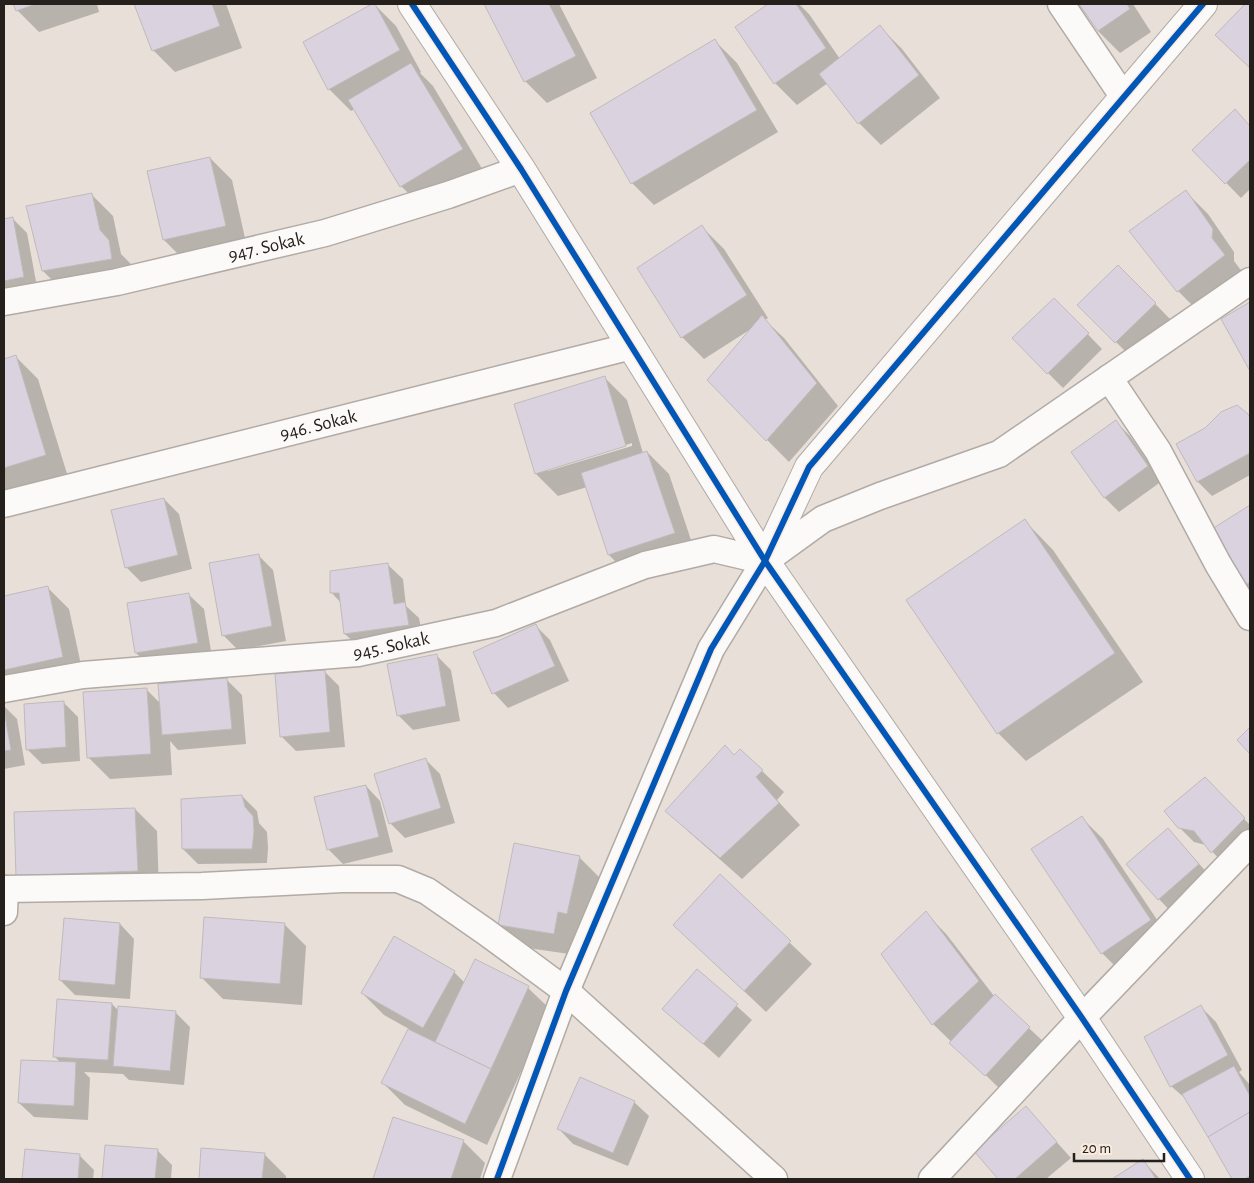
<svg xmlns="http://www.w3.org/2000/svg" width="1254" height="1183" font-family="'Alegreya Sans',sans-serif">
<style>
.shadow{fill:#0003;fill-rule:evenodd}
.building{fill:#dad3df;stroke:#bfbbbb}
.lines{fill:none;stroke-linecap:round;stroke-linejoin:round}
.minor-casing{stroke:#b1aaa5;stroke-width:29}
.tertiary-casing{stroke:#b1aaa5;stroke-width:30}
.minor{stroke:#fbfaf9;stroke-width:26}
.tertiary{stroke:#fbfaf9;stroke-width:28}
.cycleway-casing{stroke:#faebdf;stroke-width:9}
.cycleway{stroke:#0057b8;stroke-width:6}
.labels{text-anchor:middle;dominant-baseline:central;stroke-width:5;stroke-linejoin:round;paint-order:stroke}
.street-label{font-size:19px;fill:#25201b;stroke:#faebdf}
</style>
<rect width="100%" height="100%" fill="#e7dfd8"/>
<g class="shadow">
<path d="M15 4H97L99 12 39 32 17 10Z"/>
<path d="M136 4H226L242 48 175 72 153 50Z"/>
<path d="M374 4 396 26 421 72 420 73 433 86 484 172 423 208 401 186 355 109 351 111 329 89 304 42Z"/>
<path d="M485 4H559L597 78 547 103 525 81Z"/>
<path d="M770 4H799L809 14 840 59 880 27 902 49 940 98 881 145 859 123 828 83 797 105 775 83 736 27Z"/>
<path d="M1080 4H1133L1151 32 1120 53 1098 31Z"/>
<path d="M1247 4H1250V68L1217 35Z"/>
<path d="M715 41 737 63 778 132 654 205 632 183Z"/>
<path d="M1235 111 1250 127V189L1241 198 1194 150Z"/>
<path d="M210 158 232 180 247 247 186 262 164 240Z"/>
<path d="M1186 192 1208 214 1234 252V261L1246 277 1200 313 1178 291Z"/>
<path d="M91 194 113 216 121 254 131 264 133 281 65 293 43 271Z"/>
<path d="M13 219 27 233 38 292 4 299V220Z"/>
<path d="M702 227 724 249 768 318 765 320 784 338 838 406 789 462 708 380 751 329 704 359 682 337Z"/>
<path d="M1118 266 1170 319 1131 357 1079 305Z"/>
<path d="M1054 299 1102 349 1063 388 1014 339Z"/>
<path d="M1250 304V369L1223 319Z"/>
<path d="M16 357 38 379 68 477 4 496V360Z"/>
<path d="M605 378 627 400 643 453 647 452 669 474 696 555 631 577 609 555 587 487 558 496 536 474ZM632 443V446L548 471V469Z"/>
<path d="M1247 415 1250 418V475L1212 496 1198 482Z"/>
<path d="M1116 422 1130 436 1162 481 1119 512 1104 497Z"/>
<path d="M164 499 179 514 192 569 141 582 126 567Z"/>
<path d="M1250 507V592L1244 586 1211 531Z"/>
<path d="M1025 521 1053 550 1143 682 1026 761 998 733Z"/>
<path d="M258 555 273 570 286 641 238 650 223 635Z"/>
<path d="M388 565 403 579 406 606 419 618 423 640 360 648 345 634 341 603 331 592Z"/>
<path d="M47 587 69 609 84 679 4 685V597Z"/>
<path d="M189 595 204 609 212 657 151 667 136 653Z"/>
<path d="M535 625 550 640 569 681 508 708 494 693 475 653Z"/>
<path d="M437 656 451 670 460 721 413 730 398 715Z"/>
<path d="M324 671 339 686 345 747 296 751 282 737Z"/>
<path d="M227 680 242 695 246 744 178 750 170 741 172 775 110 779 88 757 146 689 161 704Z"/>
<path d="M63 702 78 717 80 761 42 764 27 749Z"/>
<path d="M4 706 17 719 25 765 4 769Z"/>
<path d="M734 756 762 771 784 792 777 800 800 825 742 879 689 832 667 811Z"/>
<path d="M426 760 440 774 455 823 405 838 390 823Z"/>
<path d="M1205 779 1250 825V842L1226 866 1206 845 1194 842 1179 827Z"/>
<path d="M366 786 380 801 393 852 343 864 328 849Z"/>
<path d="M242 796 257 811 259 823 267 832 268 848 267 863 198 864 183 849Z"/>
<path d="M135 809 157 831 159 893 17 875Z"/>
<path d="M1081 817 1103 839 1172 942 1124 975 1102 953Z"/>
<path d="M1168 830 1213 879 1173 914 1159 899Z"/>
<path d="M579 857 601 879 576 955 521 947 499 925Z"/>
<path d="M720 876 812 964 766 1012 674 925Z"/>
<path d="M926 913 947 935 994 996 1044 1042 1000 1089 933 1024Z"/>
<path d="M120 924 134 939 130 999 75 995 60 980Z"/>
<path d="M284 924 306 946 302 1005 223 999 201 977Z"/>
<path d="M394 938 454 972 465 983 475 961 528 988 550 1009 487 1145 405 1105 383 1083 409 1029 384 1015 362 993Z"/>
<path d="M697 970 752 1020 719 1058 664 1009Z"/>
<path d="M112 1004 119 1011 175 1012 190 1027 184 1085 129 1080 123 1074 84 1072 90 1078 88 1120 34 1117 19 1103 61 1063 54 1056Z"/>
<path d="M1201 1007 1216 1022 1242 1070 1239 1072 1250 1085V1179H1233L1187 1100 1171 1086Z"/>
<path d="M634 1102 649 1116 628 1166 573 1144 559 1129Z"/>
<path d="M1026 1108 1071 1158 1046 1179H1000L976 1151Z"/>
<path d="M394 1118 463 1141 485 1163 480 1179H374Z"/>
<path d="M106 1146 157 1150 172 1165 171 1179H103Z"/>
<path d="M203 1149 264 1154 286 1176V1179H200Z"/>
<path d="M26 1151 79 1155 94 1170 93 1179H23Z"/>
<path d="M1143 1161 1160 1179H1114Z"/>
</g>
<g class="building">
<path d="M13 4H36L16 11Z"/>
<path d="M134 4H212L220 26 152 51Z"/>
<path d="M372 4H375L400 50 328 90 303 42Z"/>
<path d="M484 4H549L576 56 524 82Z"/>
<path d="M768 4H796L826 48 774 84 735 27Z"/>
<path d="M1079 4H1127L1130 9 1098 31Z"/>
<path d="M1245 4H1250V68L1215 35Z"/>
<path d="M880 25 919 75 858 124 819 74Z"/>
<path d="M715 39 757 110 631 184 590 113Z"/>
<path d="M411 63 463 149 400 187 348 100Z"/>
<path d="M1235 109 1250 126V160L1225 184 1192 150Z"/>
<path d="M210 157 226 226 163 240 147 171Z"/>
<path d="M1186 190 1213 229 1212 238 1225 255 1177 292 1129 231Z"/>
<path d="M92 193 100 230 109 240 112 259 42 271 26 206Z"/>
<path d="M13 217 24 277 4 281V219Z"/>
<path d="M702 225 747 295 681 338 637 268Z"/>
<path d="M1118 265 1156 303 1115 343 1077 305Z"/>
<path d="M1054 298 1089 333 1047 374 1012 338Z"/>
<path d="M1250 302V371L1221 319Z"/>
<path d="M762 315 817 383 766 441 707 380Z"/>
<path d="M16 355 46 455 4 468V359Z"/>
<path d="M605 376 626 446 535 474 514 404Z"/>
<path d="M1237 405 1248 414 1250 418V453L1197 482 1176 444 1205 428 1221 412Z"/>
<path d="M1116 420 1148 466 1104 498 1071 452Z"/>
<path d="M647 451 675 533 608 555 581 473Z"/>
<path d="M164 498 178 555 125 568 111 510Z"/>
<path d="M1250 505V582L1243 587 1209 531Z"/>
<path d="M1025 519 1115 653 997 734 906 600Z"/>
<path d="M259 554 272 626 222 636 209 563Z"/>
<path d="M388 563 394 604 405 602 409 625 344 634 339 593H330V571Z"/>
<path d="M48 586 63 657 4 670V596Z"/>
<path d="M189 593 198 643 135 653 127 603Z"/>
<path d="M536 624 555 666 492 694 473 652Z"/>
<path d="M437 654 446 706 397 716 387 664Z"/>
<path d="M325 670 330 732 280 737 275 674Z"/>
<path d="M227 678 232 729 162 735 158 684Z"/>
<path d="M147 688 151 754 87 758 83 692Z"/>
<path d="M64 701 66 747 26 750 24 704Z"/>
<path d="M4 710 11 750 4 751Z"/>
<path d="M1250 727V754L1237 740Z"/>
<path d="M725 745 734 755 740 749 763 770 756 777 779 803 720 858 665 811Z"/>
<path d="M426 758 441 808 389 824 374 774Z"/>
<path d="M1205 777 1245 818 1211 853 1194 831 1178 828 1164 811Z"/>
<path d="M366 785 379 837 327 850 314 797Z"/>
<path d="M242 795 245 807 253 816 254 832 252 849H182L181 799Z"/>
<path d="M135 808 138 871 16 876 14 812Z"/>
<path d="M1082 816 1151 920 1101 954 1031 849Z"/>
<path d="M1168 828 1199 864 1158 900 1126 864Z"/>
<path d="M514 843 580 856 567 914 558 912 554 934 498 925Z"/>
<path d="M720 874 791 941 744 991 673 925Z"/>
<path d="M926 911 979 981 932 1025 881 954Z"/>
<path d="M204 917 285 923 280 984 200 978Z"/>
<path d="M64 918 120 923 115 985 59 980Z"/>
<path d="M394 936 455 971 423 1028 361 993Z"/>
<path d="M475 959 529 986 491 1069 435 1042Z"/>
<path d="M697 969 738 1004 703 1044 662 1009Z"/>
<path d="M995 994 1030 1027 985 1076 949 1043Z"/>
<path d="M57 999 112 1003 108 1060 53 1057Z"/>
<path d="M1201 1005 1228 1055 1170 1087 1144 1037Z"/>
<path d="M118 1006 176 1011 170 1071 113 1066Z"/>
<path d="M408 1029 491 1069 465 1124 381 1083Z"/>
<path d="M21 1060 76 1062 74 1106 18 1103Z"/>
<path d="M1234 1066 1250 1096V1112L1208 1137 1182 1094Z"/>
<path d="M580 1077 635 1101 613 1153 557 1129Z"/>
<path d="M1026 1106 1057 1142 1015 1179H998L974 1151Z"/>
<path d="M1250 1112V1176L1244 1179H1232L1208 1137Z"/>
<path d="M393 1117 464 1140 451 1179H373Z"/>
<path d="M105 1145 158 1149 155 1179H102Z"/>
<path d="M201 1148 265 1153 262 1179H199Z"/>
<path d="M25 1149 80 1154 78 1179H22Z"/>
<path d="M1143 1159 1156 1179H1112Z"/>
</g>
<g class="lines">
<g class="minor-casing">
<g id="minor">
<path d="M1061 4 1123 96"/>
<path id="s1" d="M4 302 117 282 325 233 448 195 521 169"/>
<path d="M1109 378 1158 451 1218 564 1250 617"/>
<path id="s2" d="M4 504 632 346"/>
<path id="s3" d="M4 689 83 675 358 653 496 623 645 565 714 549 765 561"/>
<path d="M4 889 202 886 342 879H398L427 891 486 932 566 991 774 1179"/>
<path d="M4 912 5 889"/>
<path d="M497 1179 566 991 711 649 765 561 823 519 880 496 999 454 1250 281"/>
<path d="M932 1179 1082 1018 1250 843"/>
</g>
</g>
<g class="tertiary-casing">
<g id="tertiary">
<path d="M412 4 521 169 765 561 1082 1018 1190 1179"/>
<path d="M765 561 809 467 1203 4"/>
</g>
</g>
<use href="#minor" class="minor"/>
<use href="#tertiary" class="tertiary"/>
<g class="cycleway-casing">
<g id="cycleway">
<path d="M412 4 521 169 765 561 1082 1018 1190 1179"/>
<path d="M497 1179 566 991 711 649 765 561 809 467 1203 4"/>
</g>
</g>
<use href="#cycleway" class="cycleway"/>
</g>
<g class="labels">
<g class="street-label">
<text stroke="none"><textPath href="#s1" startOffset="268">947. Sokak</textPath></text>
<text stroke="none"><textPath href="#s2" startOffset="324">946. Sokak</textPath></text>
<text stroke="none"><textPath href="#s3" startOffset="390">945. Sokak</textPath></text>
</g>
</g>
<rect width="1254" height="1183" fill="none" stroke="#25201b" stroke-width="10"/>
<path d="M1074 1153v8h90v-8" fill="none" stroke="#25201b" stroke-width="2.5"/>
<text x="1082" y="1153" font-size="15" fill="#25201b" stroke="#faebdf" stroke-width="4" paint-order="stroke">20 m</text>
</svg>
